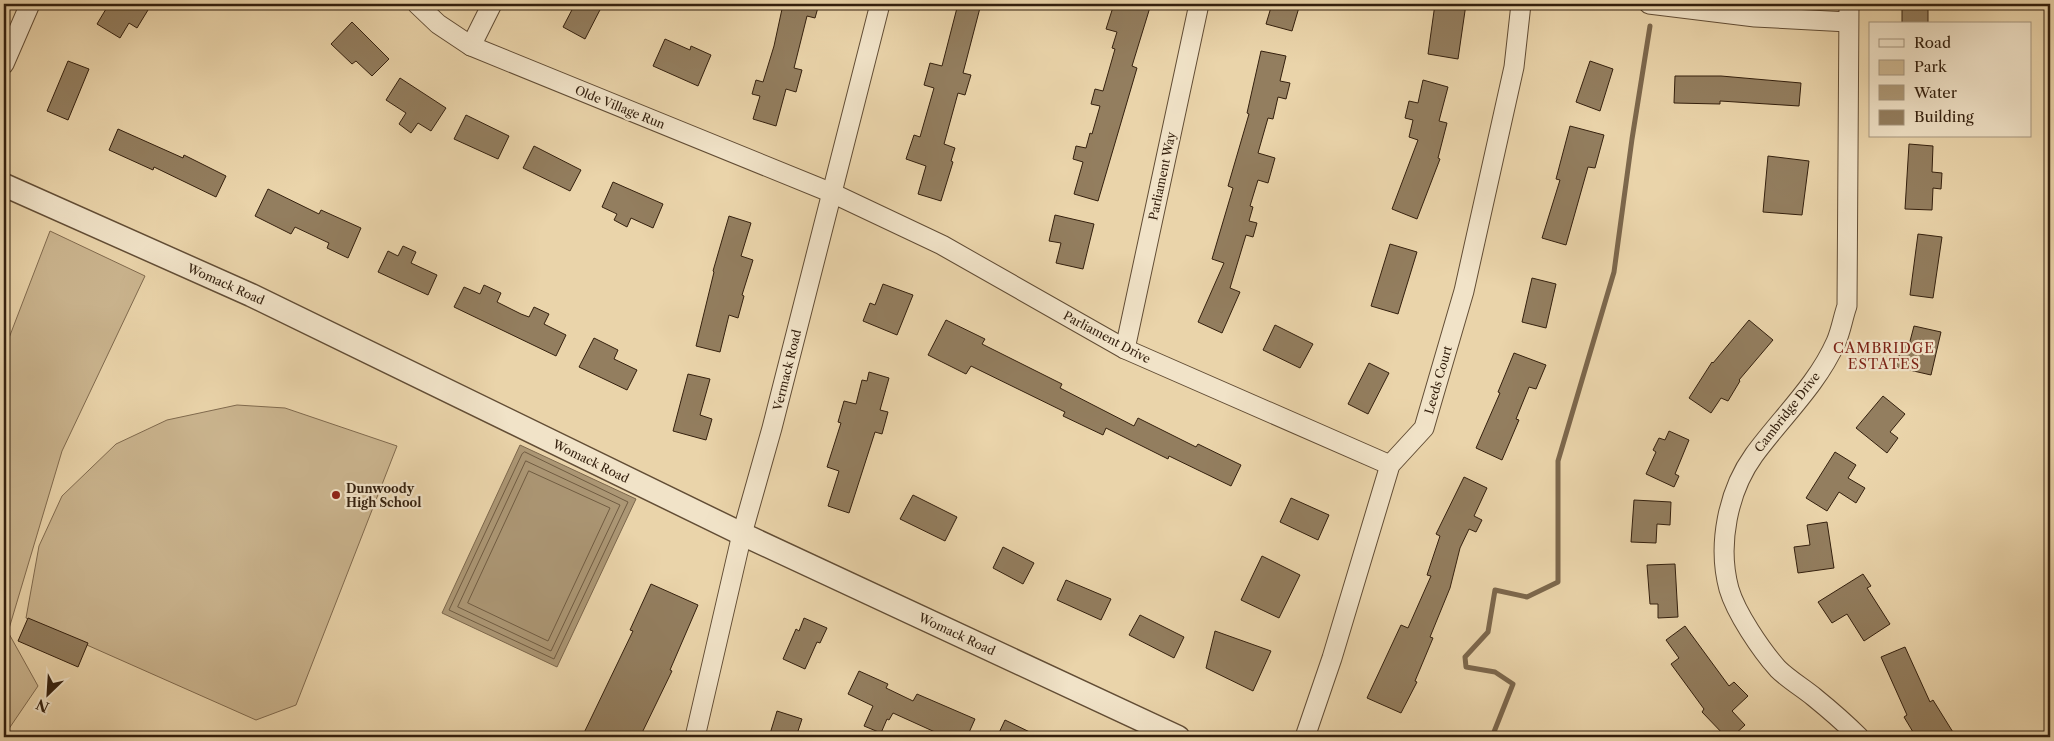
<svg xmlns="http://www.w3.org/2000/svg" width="2054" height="741" font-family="'Libre Caslon Text',serif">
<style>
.green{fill:#cbb58f;stroke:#806a4e}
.water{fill:#ac9775;stroke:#7c674c}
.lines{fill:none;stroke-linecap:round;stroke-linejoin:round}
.shore{stroke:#705c42;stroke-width:1}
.stream{stroke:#7c674c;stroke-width:5}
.building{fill:#937e5f;stroke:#34200e}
.minor-casing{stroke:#624d35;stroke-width:21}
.tertiary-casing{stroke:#624d35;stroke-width:25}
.minor{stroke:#f1e3c8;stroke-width:19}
.tertiary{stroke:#f1e3c8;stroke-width:22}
.poi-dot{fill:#8f2418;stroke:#f1e3c8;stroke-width:2}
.labels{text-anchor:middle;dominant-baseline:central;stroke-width:4.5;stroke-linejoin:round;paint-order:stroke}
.street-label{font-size:12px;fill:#34200e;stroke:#f1e3c8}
.poi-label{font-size:12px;font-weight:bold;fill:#34200e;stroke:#f1e3c8;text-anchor:start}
.neighbourhood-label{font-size:14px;letter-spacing:1px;fill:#7a1f14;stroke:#f1e3c8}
</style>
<rect width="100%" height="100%" fill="#ead4aa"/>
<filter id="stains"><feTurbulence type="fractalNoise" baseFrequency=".004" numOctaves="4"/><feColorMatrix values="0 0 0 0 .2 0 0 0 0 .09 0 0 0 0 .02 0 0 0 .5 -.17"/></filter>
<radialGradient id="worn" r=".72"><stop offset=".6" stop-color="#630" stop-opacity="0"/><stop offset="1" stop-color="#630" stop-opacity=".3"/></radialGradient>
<g class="green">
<path d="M50 231 145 276 62 451 8 632 38 686 4 736V351Z"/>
<path d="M237 405 285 408 397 446 296 705 256 720 26 618 39 546 62 496 116 444 167 420Z"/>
</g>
<path class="water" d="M520 445 636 499 557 667 442 613Z"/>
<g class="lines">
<g class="shore">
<path d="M525 452 628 502 554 659 449 610 522 454Z"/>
<path d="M526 461 620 505 551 651 458 607Z"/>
<path d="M529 471 610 508 548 641 468 603Z"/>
</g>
<path class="stream" d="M1492 737 1513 684 1495 672 1466 667 1465 657 1488 632 1495 590 1527 597 1558 582V461L1614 272 1632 139 1650 26"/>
</g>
<g class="building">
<path d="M109 4H138L148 10 137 28 129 23 120 38 97 24Z"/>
<path d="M575 4H603L585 39 563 27Z"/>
<path d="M779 4H819L815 18 807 16 794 68 802 70 796 92 786 89 776 126 753 119 760 96 752 94 756 80 763 82 774 46 782 9 778 8Z"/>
<path d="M958 4H981L963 73 971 75 965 95 958 93 944 144 955 148 951 161 953 162 941 201 918 194 926 166 906 159 914 135 920 137 934 88 924 85 930 63 942 66Z"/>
<path d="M1114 4H1151L1132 66 1137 68 1098 201 1074 194 1083 162 1073 159 1076 146 1086 148 1090 133 1092 134 1100 106 1091 104 1095 89 1103 91 1115 49 1112 48 1117 32 1106 29Z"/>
<path d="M1272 4H1300L1292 31 1266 24Z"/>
<path d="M1435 4H1466L1458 59 1428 54Z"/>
<rect x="1902" y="4" width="26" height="19"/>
<path d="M352 22 389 59 372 76 356 61 352 64 331 44Z"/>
<path d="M665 39 690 50 691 46 711 55 698 86 653 66Z"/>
<path d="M1261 51 1286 56 1280 81 1290 83 1286 99 1278 97 1273 119 1268 118 1258 153 1275 158 1268 183 1258 180 1250 206 1253 207 1249 221 1257 223 1253 237 1246 235 1230 288 1240 292 1222 333 1198 322 1224 263 1212 259 1233 188 1228 186 1249 114 1247 113Z"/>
<path d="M68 61 89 69 68 120 47 111Z"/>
<path d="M1590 61 1613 69 1600 111 1576 102Z"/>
<path d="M1675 76H1721L1801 83 1799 106 1720 101V104L1674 103Z"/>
<path d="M400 78 446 108 431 131 418 123 411 133 399 124 406 113 386 100Z"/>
<path d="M1423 80 1448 87 1439 121 1447 123 1438 158 1440 159 1417 219 1392 209 1418 140 1409 137 1413 120 1405 118 1409 101 1418 103Z"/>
<path d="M466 115 509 136 498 159 454 139Z"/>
<path d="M1570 126 1604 135 1595 168 1588 167 1566 245 1542 238 1560 180 1556 179Z"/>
<path d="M118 129 183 158 184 155 226 176 216 197 154 167 153 170 109 150Z"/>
<path d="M1909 144 1933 146 1932 172 1942 173 1941 189 1933 188 1932 210 1905 209Z"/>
<path d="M534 146 581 170 570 191 523 168Z"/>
<path d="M1768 156 1809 161 1802 215 1763 212Z"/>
<path d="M613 182 663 204 653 228 631 218 627 227 614 220 617 214 602 207Z"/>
<path d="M268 189 319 214 321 210 361 228 348 258 327 248 329 243 295 227 291 234 255 216Z"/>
<path d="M1055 215 1094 224 1083 269 1056 263 1061 243 1049 241Z"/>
<path d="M729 216 751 223 741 256 753 260 742 295 744 296 738 318 729 315 720 352 696 346 714 272 713 271Z"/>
<path d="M1918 234 1942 237 1933 298 1910 295Z"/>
<path d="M1390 244 1417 252 1398 314 1371 306Z"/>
<path d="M403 246 416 252 411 263 437 275 428 295 378 272 388 251 398 256Z"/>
<path d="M1532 278 1556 284 1546 328 1522 322Z"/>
<path d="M883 284 913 295 897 335 863 321 870 303 875 305Z"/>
<path d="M484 285 501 293 497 302 521 314 529 317 534 307 549 314 544 324 566 335 556 356 454 307 464 287 480 294Z"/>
<path d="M946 320 985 339 982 344 1062 384 1060 388 1134 426 1138 418 1196 447 1198 444 1241 465 1231 486 1169 456 1168 459 1106 428 1103 435 1063 416 1065 412 971 366 966 374 928 355Z"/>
<path d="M1749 320 1773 340 1739 380 1740 381 1728 401 1721 398 1711 413 1689 398 1712 362 1713 363Z"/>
<path d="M1275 325 1313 344 1300 368 1263 350Z"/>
<path d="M1914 326 1941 332 1931 375 1896 367 1902 344 1909 345Z"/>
<path d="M594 338 618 350 614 359 637 370 627 390 579 367Z"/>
<path d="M1514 353 1546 365 1536 389 1529 387 1516 419 1519 420 1502 460 1476 448 1500 393 1498 392Z"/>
<path d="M1369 363 1389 373 1368 414 1348 404Z"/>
<path d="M869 372 889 378 880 410 888 412 882 434 875 432 849 513 828 506 839 471 827 467 841 423 838 422 844 401 856 404 862 380 867 381Z"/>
<path d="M688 374 710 379 700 415 712 419 706 440 673 431Z"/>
<path d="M1883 396 1905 414 1890 432 1898 438 1887 453 1856 428Z"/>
<path d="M1669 431 1689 440 1675 474 1679 476 1674 487 1646 474 1656 452 1653 450 1659 438 1665 440Z"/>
<path d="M1835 452 1856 465 1848 478 1865 488 1856 503 1839 492 1827 511 1806 498Z"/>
<path d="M1464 477 1487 488 1474 516 1482 520 1476 532 1469 529 1460 548 1450 588 1430 637 1433 638 1415 681 1417 682 1401 713 1367 698 1401 625 1408 628 1431 576 1427 575 1440 536 1436 534Z"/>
<path d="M913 495 957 517 945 541 900 519Z"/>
<path d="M1291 498 1329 515 1318 540 1280 522Z"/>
<path d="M1634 500 1671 502 1670 525 1657 524 1656 543 1631 542Z"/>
<path d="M1827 522 1834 568 1798 573 1794 547 1810 545 1807 525Z"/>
<path d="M1003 547 1034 563 1023 584 993 568Z"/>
<path d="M1262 556 1300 575 1279 618 1241 600Z"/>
<path d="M1675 564 1678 617 1658 618V604H1650L1647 565Z"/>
<path d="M1863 574 1871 586 1867 588 1890 624 1864 641 1847 614 1832 623 1818 602Z"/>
<path d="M1066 580 1111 599 1101 620 1057 600Z"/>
<path d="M651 584 698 605 670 670 672 671 640 737H582L633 631 630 630Z"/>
<path d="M1140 615 1184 637 1174 658 1129 635Z"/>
<path d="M28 618 88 643 78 667 18 641Z"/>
<path d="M804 618 827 628 820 643 817 642 805 669 783 659 796 629 799 631Z"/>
<path d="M1685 626 1729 686 1734 682 1748 696 1732 711 1745 725 1732 737H1726L1702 712 1704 709 1671 664 1679 658 1666 640Z"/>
<path d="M1215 631 1271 651 1253 691 1206 668Z"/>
<path d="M1905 647 1930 702 1933 700 1956 737H1916L1904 717 1907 715 1881 657Z"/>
<path d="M859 671 888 684 886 688 913 701 917 694 975 719 967 737H946L893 713 889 720 887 719 881 733 864 726 873 706 848 694Z"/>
<path d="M777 711 802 719 796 737H769Z"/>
<path d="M1005 720 1040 737H997Z"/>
</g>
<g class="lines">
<g class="minor-casing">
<g id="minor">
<path d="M417 4 438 24 471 46 832 193 942 245 1125 349 1390 465"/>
<path d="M1649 4 1755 17 1848 22"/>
<path d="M1849 4 1847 306C1843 317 1841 331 1836 342 1817 385 1781 418 1754 455 1728 491 1717 545 1729 589 1736 613 1761 650 1778 669 1788 679 1803 688 1814 697 1830 710 1845 723 1859 737"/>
<path d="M471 46 492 4"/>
<path d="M4 64 30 4"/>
<path d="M1125 349 1199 4"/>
<path d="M695 737 742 534 772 428 880 4"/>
<path d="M1305 737 1332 658 1390 465 1424 428 1464 291 1514 67 1521 4"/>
</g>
</g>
<g class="tertiary-casing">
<path id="tertiary" d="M4 185 251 295 742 534 1178 737"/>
</g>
<use href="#minor" class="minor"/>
<use href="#tertiary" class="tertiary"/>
</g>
<circle class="poi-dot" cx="336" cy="495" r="5"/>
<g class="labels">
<g class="street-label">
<text transform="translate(620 107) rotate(22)">Olde Village Run</text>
<text transform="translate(1162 176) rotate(-78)">Parliament Way</text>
<text transform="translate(226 284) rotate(24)">Womack Road</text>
<text transform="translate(1107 337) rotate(28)">Parliament Drive</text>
<text transform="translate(787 370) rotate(-76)">Vermack Road</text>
<text transform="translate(1438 380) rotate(-74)">Leeds Court</text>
<text transform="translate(1787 412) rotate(-52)">Cambridge Drive</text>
<text transform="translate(591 461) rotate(26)">Womack Road</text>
<text transform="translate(957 634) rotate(25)">Womack Road</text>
</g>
<g class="poi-label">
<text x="346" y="488">Dunwoody<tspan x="346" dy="14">High School</tspan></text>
</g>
<g class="neighbourhood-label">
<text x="1884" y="348">CAMBRIDGE<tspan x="1884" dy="16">ESTATES</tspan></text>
</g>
</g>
<rect width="2054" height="741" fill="none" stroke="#ead4aa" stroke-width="20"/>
<rect x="5" y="5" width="2044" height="731" fill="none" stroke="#34200e" stroke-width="2.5"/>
<rect x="10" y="10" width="2034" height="721" fill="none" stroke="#34200e"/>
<rect x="1869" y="22" width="162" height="115" fill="#f1e3c8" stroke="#a5957e"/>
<rect x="1879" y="39" width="25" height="8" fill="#f1e3c8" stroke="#a5957e"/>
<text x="1914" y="48" font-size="15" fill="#34200e">Road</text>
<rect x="1879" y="60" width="25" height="15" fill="#cbb58f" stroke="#a5957e"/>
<text x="1914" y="72" font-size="15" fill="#34200e">Park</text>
<rect x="1879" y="85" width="25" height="15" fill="#ac9775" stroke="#a5957e"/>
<text x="1914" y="98" font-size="15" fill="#34200e">Water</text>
<rect x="1879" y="110" width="25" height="15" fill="#937e5f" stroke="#a5957e"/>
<text x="1914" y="122" font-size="15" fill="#34200e">Building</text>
<g transform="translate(48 694) rotate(205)" stroke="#f1e3c8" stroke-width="4" paint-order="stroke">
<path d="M0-4L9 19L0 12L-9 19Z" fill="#34200e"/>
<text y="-8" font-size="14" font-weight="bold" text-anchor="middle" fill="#34200e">N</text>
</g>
<rect width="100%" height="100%" filter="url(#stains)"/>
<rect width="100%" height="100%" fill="url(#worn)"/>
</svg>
